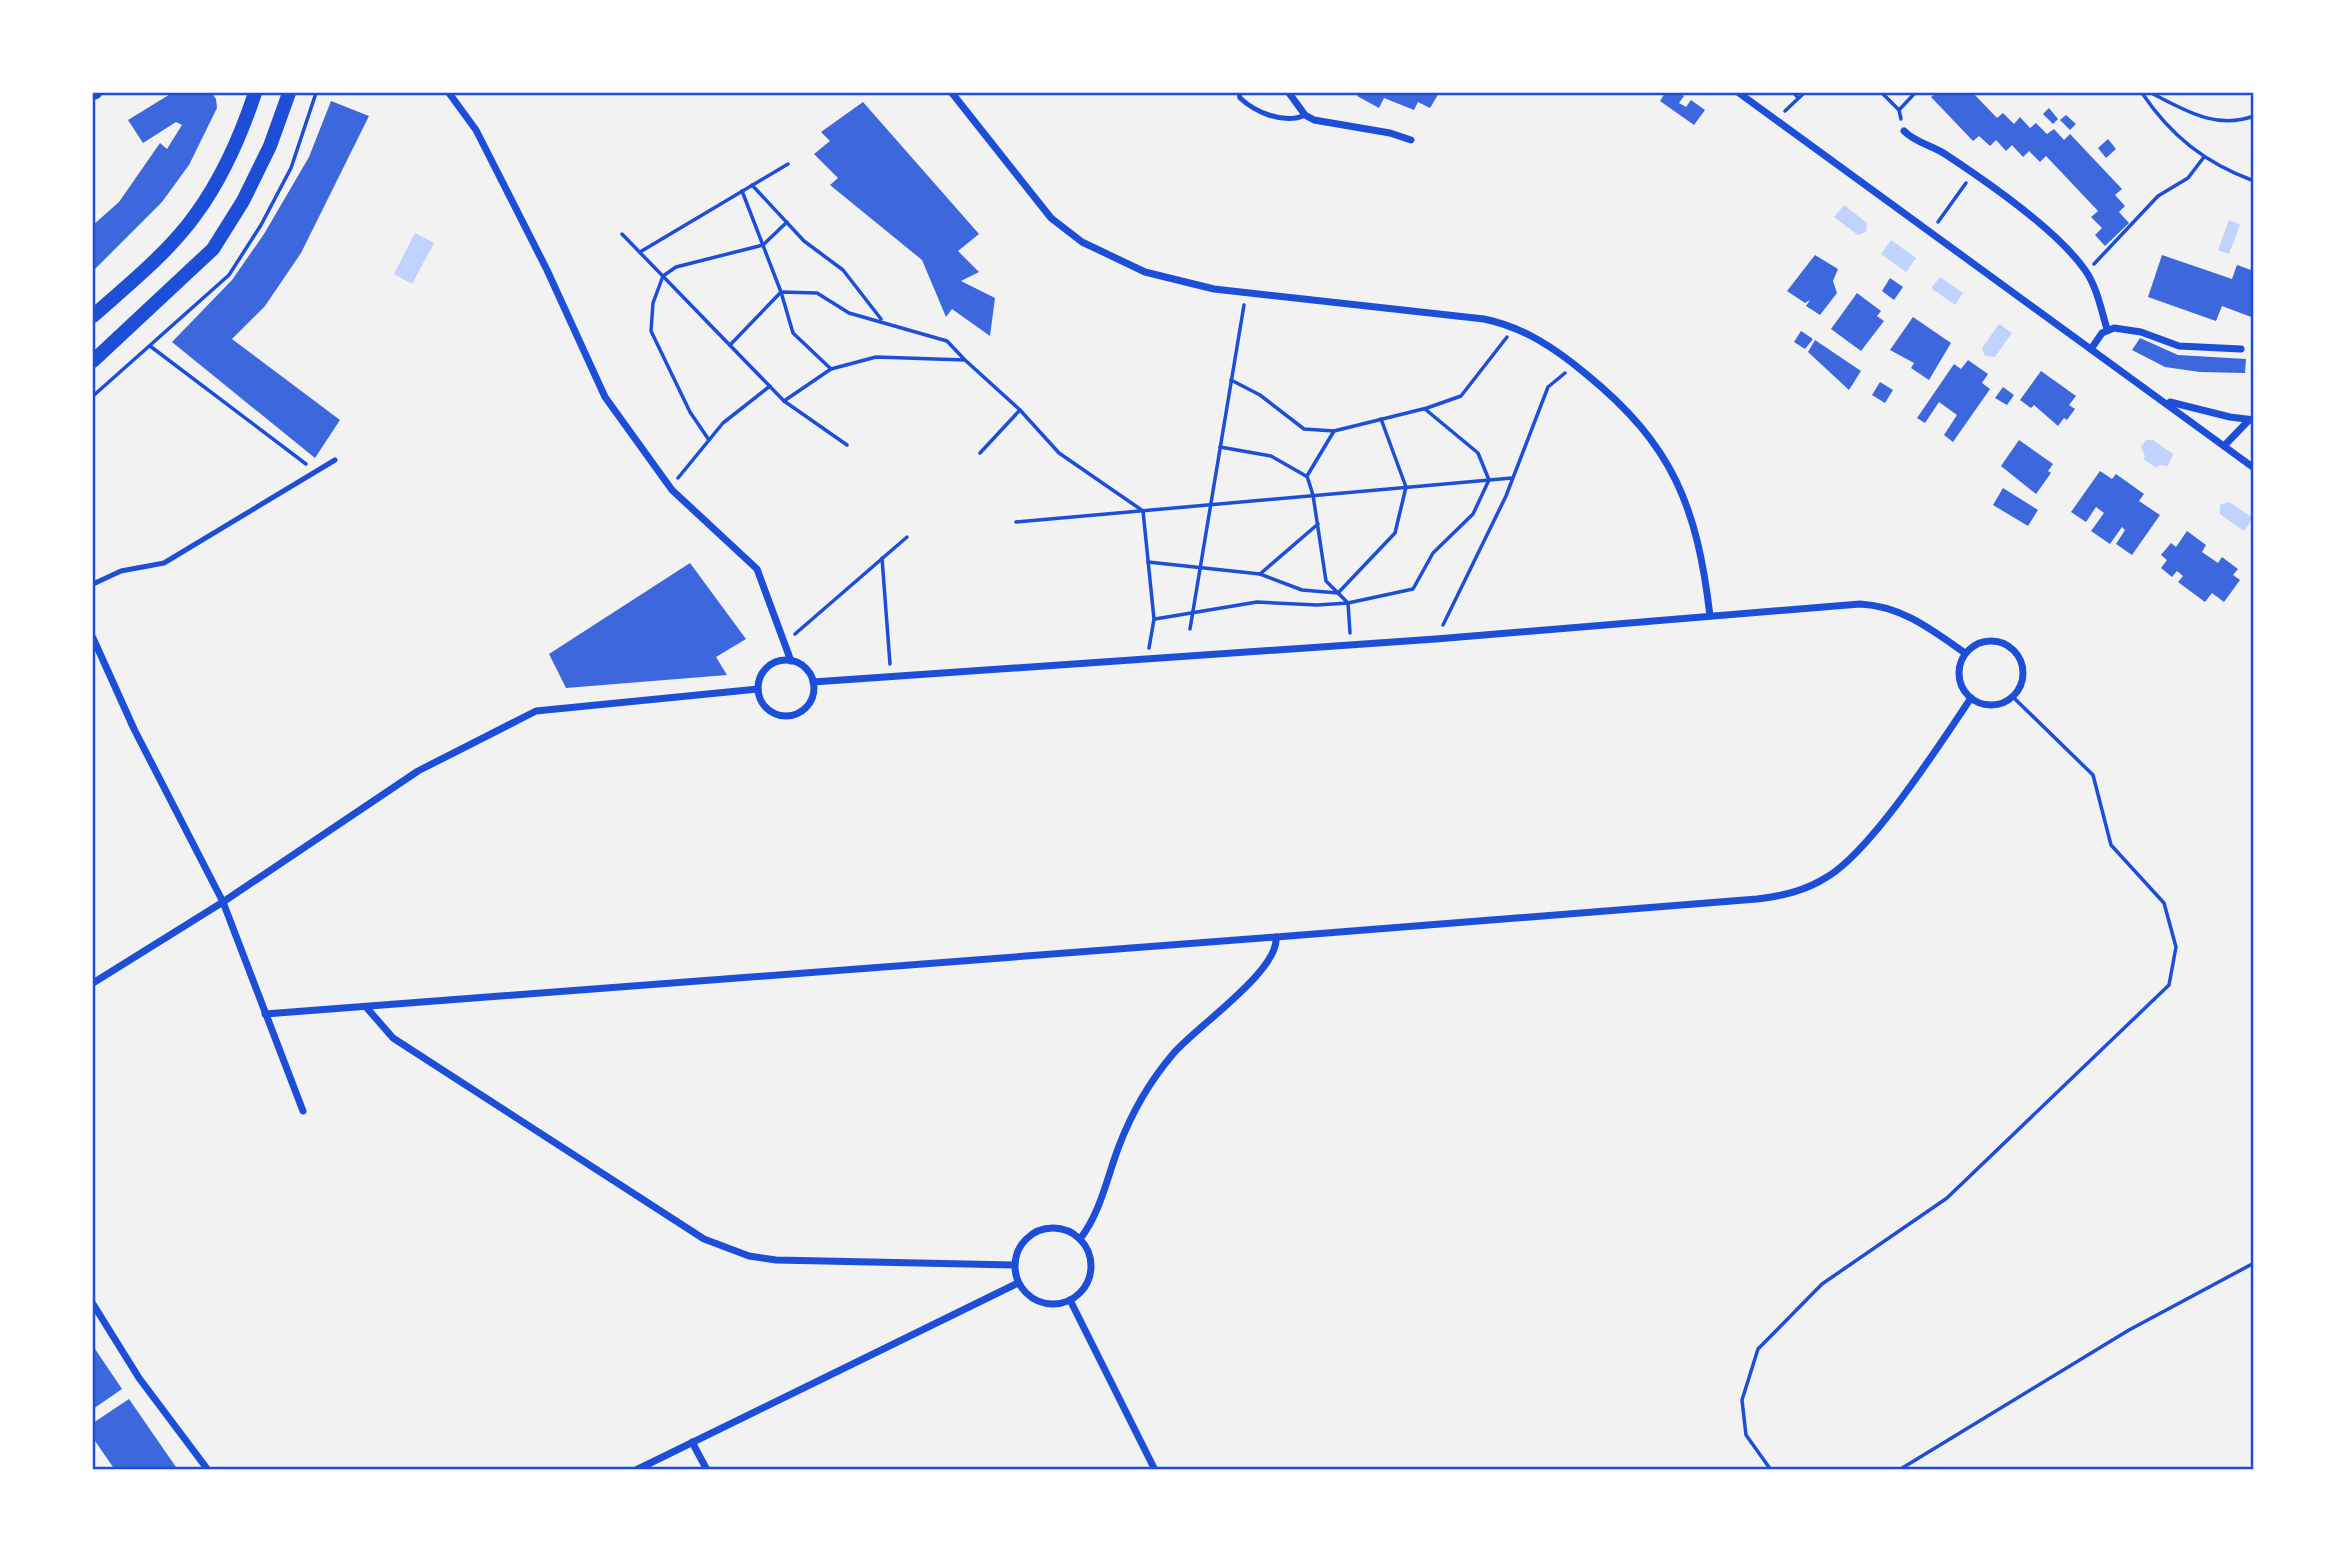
<svg xmlns="http://www.w3.org/2000/svg" width="2347" height="1563" font-family="'Noto Sans',sans-serif">
<style>
.water{fill:#bfd3fe}
.building{fill:#3d67dc}
.lines{fill:none;stroke-linecap:round;stroke-linejoin:round}
.path{stroke:#1d4ed8;stroke-width:3.5}
.service{stroke:#1d4ed8;stroke-width:5}
.minor{stroke:#1d4ed8;stroke-width:7}
.tertiary{stroke:#1d4ed8;stroke-width:12}
.secondary{stroke:#1d4ed8;stroke-width:14}
.neatline{fill:none;stroke:#1d4ed8;stroke-width:2.5}
</style>
<rect width="100%" height="100%" fill="#f2f2f2"/>
<g class="water">
<path d="M1844 205 1867 223 1866 232 1858 235 1834 217Z"/>
<path d="M2229 220 2240 225 2229 254 2218 250Z"/>
<path d="M415 233 434 243 412 284 394 274Z"/>
<path d="M1891 240 1916 258 1906 272 1881 254Z"/>
<path d="M1940 277 1963 293 1955 305 1931 288Z"/>
<path d="M1999 324 2012 333 1995 357 1985 356 1982 348Z"/>
<path d="M2146 440H2153L2173 454 2168 466 2159 465 2157 468 2143 459 2145 456 2141 447Z"/>
<path d="M2229 502 2253 518 2244 531 2220 514V505Z"/>
</g>
<g class="building">
<path d="M172 93H212L216 99 217 108 189 165 162 202 93 271V225L119 202 160 143 167 149 182 125 176 122 143 143 128 120Z"/>
<path d="M1359 93H1439L1430 108 1418 102 1414 110 1384 98 1379 108 1357 96Z"/>
<path d="M1665 93H1680L1684 96 1679 103 1686 107 1691 100 1705 110 1694 125 1660 101Z"/>
<path d="M1936 93H1973L1997 118 2003 113 2014 124 2020 117 2030 128 2036 123 2047 134 2054 129 2064 140 2070 134 2122 189 2115 195 2125 206 2119 212 2129 223 2105 246 2095 235 2102 228 2091 217 2098 211 2046 156 2040 162 2029 151 2023 157 2012 145 2006 151 1996 140 1990 146 1979 136 1973 141 1931 97Z"/>
<path d="M331 101 369 116 301 253 265 306 232 339 340 420 315 458 172 342 232 280 264 234 309 157Z"/>
<path d="M863 102 979 234 958 251 979 272 961 281 995 298 990 336 952 309 946 317 922 260 830 185 838 178 814 154 830 141 821 132Z"/>
<path d="M2049 108 2058 119 2053 124 2043 114Z"/>
<path d="M2066 115 2076 124 2070 130 2060 120Z"/>
<path d="M2108 139 2116 149 2106 158 2098 148Z"/>
<path d="M1815 255 1838 269 1833 281 1837 293 1820 315 1806 306 1810 300 1805 303 1787 291Z"/>
<path d="M2162 255 2232 279 2237 265 2254 271V318L2222 306 2216 321 2148 297Z"/>
<path d="M1890 278 1903 287 1894 300 1882 291Z"/>
<path d="M1857 293 1881 311 1877 316 1884 321 1861 351 1831 329Z"/>
<path d="M1913 317 1951 343 1929 380 1911 368 1914 363 1890 350Z"/>
<path d="M1801 331 1813 339 1805 349 1794 342Z"/>
<path d="M2140 338 2178 355 2246 359 2245 373 2200 372 2165 367 2132 350Z"/>
<path d="M1815 340 1861 371 1849 390 1808 352Z"/>
<path d="M1968 360 1988 374 1982 383 1990 389 1953 442 1944 435 1957 415 1939 402 1925 423 1917 418 1954 364 1961 369Z"/>
<path d="M2041 371 2076 396 2069 405 2075 409 2067 420 2064 418 2058 426 2034 405 2031 408 2020 400Z"/>
<path d="M1880 382 1893 390 1885 403 1872 395Z"/>
<path d="M2003 387 2014 395 2007 405 1995 398Z"/>
<path d="M2019 440 2053 464 2048 471 2051 473 2036 494 2001 466Z"/>
<path d="M2100 471 2112 479 2116 474 2144 494 2139 501 2160 515 2132 555 2116 544 2125 530 2122 527 2110 544 2091 531 2104 513 2096 507 2086 522 2071 512Z"/>
<path d="M2003 488 2038 510 2028 526 1993 505Z"/>
<path d="M2187 531 2206 545 2202 552 2218 563 2222 557 2238 569 2233 575 2240 580 2224 602 2212 593 2205 602 2178 582 2183 576 2177 571 2172 577 2161 568 2167 560 2161 555 2171 543 2176 547Z"/>
<path d="M690 563 746 639 716 657 727 675 566 688 549 654Z"/>
<path d="M93 1346 122 1389 93 1409Z"/>
<path d="M129 1399 178 1470H115L93 1438V1423Z"/>
</g>
<g class="lines">
<g class="path">
<path d="M1794 93 1798 98"/>
<path d="M1882 93 1899 110"/>
<path d="M2142 93C2171 136 2205 163 2254 181"/>
<path d="M2151 93C2185 110 2215 130 2254 116"/>
<path d="M1785 111 1804 93"/>
<path d="M1901 119 1899 110 1915 93"/>
<path d="M752 185 804 241 843 270 881 319"/>
<path d="M742 191 781 292 793 333 831 369"/>
<path d="M1938 222 1966 183"/>
<path d="M622 234 784 401 847 445"/>
<path d="M640 252 788 164"/>
<path d="M2094 264 2158 196 2188 178 2204 157"/>
<path d="M730 345 781 292 817 293 849 313 947 341 964 359"/>
<path d="M150 346 306 464"/>
<path d="M1231 380 1260 395 1304 429 1334 431 1427 408 1461 396 1507 337"/>
<path d="M93 396 229 275 261 225 291 168 316 93"/>
<path d="M784 401 831 369 876 357 965 360 1020 410 1059 453 1143 511 1154 619 1149 648"/>
<path d="M1334 431 1307 476 1313 495 1326 581 1348 603 1350 633"/>
<path d="M709 440 690 412 651 331 653 303 663 276 676 267 763 245 787 222"/>
<path d="M1220 447 1271 456 1306 476"/>
<path d="M980 453 1020 410"/>
<path d="M678 478 723 423 770 386"/>
<path d="M1016 522 1512 478"/>
<path d="M882 558 890 664"/>
<path d="M1148 562 1260 574 1302 590 1338 593 1395 533 1406 487 1381 419"/>
<path d="M1260 574 1318 524"/>
<path d="M1155 619 1257 602 1317 605 1348 603 1413 589 1433 553 1473 514 1489 480 1478 453 1425 409"/>
<path d="M1443 625 1506 496 1548 387 1565 373"/>
<path d="M1190 629 1244 305"/>
<path d="M795 634 907 537"/>
<path d="M1771 1470 1746 1435 1742 1400 1758 1349 1822 1284 1947 1198 2169 985 2176 947 2164 903 2111 845 2093 775 2013 697"/>
<path d="M1899 1470 2129 1330 2254 1263"/>
</g>
<g class="service">
<path d="M1239 93 1240 98C1255 112 1284 125 1305 115"/>
<path d="M93 584 121 571 164 563 335 460"/>
</g>
<g class="minor">
<path d="M449 93 476 130 547 270 605 397 672 490 757 569 791 661"/>
<path d="M952 93 1051 218 1082 242 1145 272 1214 289 1484 319C1523 327 1555 348 1586 374 1673 445 1697 506 1710 616"/>
<path d="M1289 93 1305 115 1314 120 1390 133 1411 140"/>
<path d="M1739 93 2254 468"/>
<path d="M1904 131C1916 143 1931 145 1945 154 1986 181 2057 230 2085 270 2097 287 2101 309 2107 329"/>
<path d="M2091 349 2102 333 2114 328 2141 332 2179 346 2241 349"/>
<path d="M2170 402 2230 417 2254 420"/>
<path d="M2224 446 2249 420"/>
<path d="M93 638 134 729 223 902 303 1111"/>
<circle cx="1991" cy="673" r="32"/>
<circle cx="786" cy="688" r="28"/>
<path d="M813 682 1436 639 1860 604C1902 606 1932 630 1965 653"/>
<path d="M93 983 223 902 418 771 536 711 758 689"/>
<path d="M366 1007 393 1038 704 1239 749 1256 776 1260 1014 1265"/>
<path d="M265 1014 1276 937"/>
<circle cx="1053" cy="1266" r="38"/>
<path d="M1080 1239C1101 1212 1107 1177 1119 1146 1132 1112 1150 1081 1173 1054 1196 1027 1280 970 1276 937L1757 899C1782 896 1805 891 1827 877 1872 850 1940 744 1971 698"/>
<path d="M1070 1300 1155 1470"/>
<path d="M93 1304 139 1378 208 1470"/>
<path d="M692 1442 707 1470"/>
<path d="M636 1470 1018 1283"/>
</g>
<path class="tertiary" d="M93 94 96 93"/>
<g class="secondary">
<path d="M93 316C128 285 169 252 196 214 223 177 241 135 255 93"/>
<path d="M93 361 213 249 243 201 270 146 289 93"/>
</g>
</g>
<rect width="2347" height="1563" fill="none" stroke="#ffffff" stroke-width="189"/>
<rect x="94" y="94" width="2158" height="1374" class="neatline"/>
</svg>
